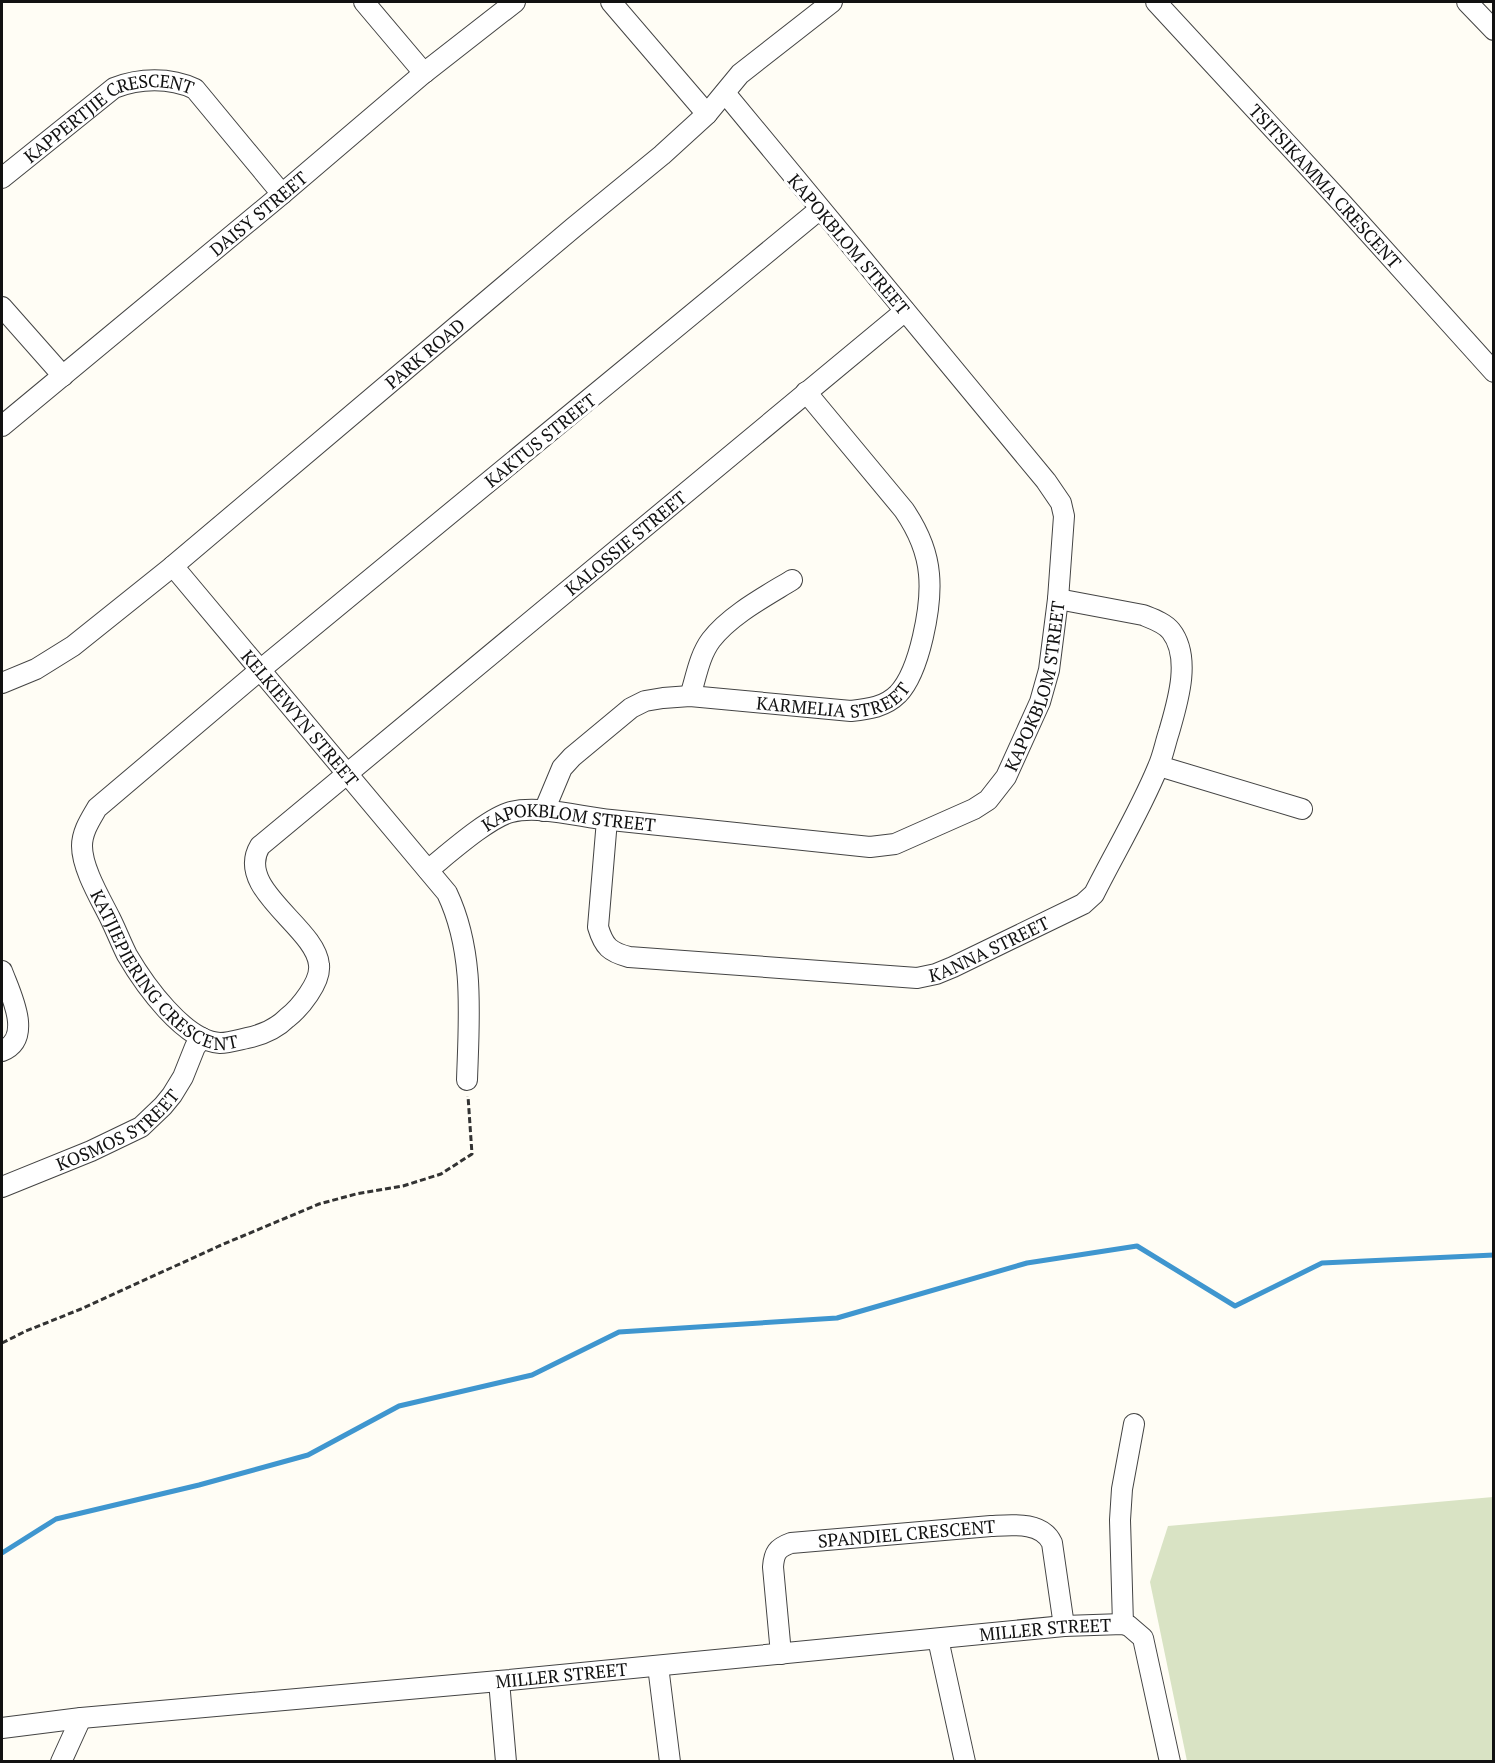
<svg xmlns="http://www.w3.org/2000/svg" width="1495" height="1763" font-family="'PT Serif',serif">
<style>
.cemetery{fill:#d9e3c4}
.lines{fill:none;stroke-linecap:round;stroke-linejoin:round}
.stream{stroke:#3f96cf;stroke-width:5}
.minor-casing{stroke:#444;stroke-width:22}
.path{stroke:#333;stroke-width:3;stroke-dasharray:6 3;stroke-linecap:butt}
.minor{stroke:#fff;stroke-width:20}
.labels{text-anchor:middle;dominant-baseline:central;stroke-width:6;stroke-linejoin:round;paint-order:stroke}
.street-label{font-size:18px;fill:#111;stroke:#fff}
</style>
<rect width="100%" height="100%" fill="#fffdf5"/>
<path class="cemetery" d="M1493 1497V1761H1187L1150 1582 1168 1526Z"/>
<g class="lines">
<path class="stream" d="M2 1553 56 1519 199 1485 308 1455 399 1406 532 1375 619 1332 837 1318 1027 1263 1137 1246 1235 1306 1322 1263 1494 1255"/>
<g class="minor-casing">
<g id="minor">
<path d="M364 2 424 73"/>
<path d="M611 2 707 114"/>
<path id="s1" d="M1156 2 1339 200 1494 372"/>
<path d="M1467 2 1494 30"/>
<path id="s2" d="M2 178 114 88C139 78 170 77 195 89L282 194"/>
<path id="s3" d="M820 209 260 670 97 808C90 820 82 832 82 846 82 868 100 898 110 918 116 930 121 943 127 955 144 984 184 1041 220 1043 229 1043 238 1040 247 1038 262 1035 276 1029 287 1018 300 1008 321 982 319 965 316 927 234 889 260 846L905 311"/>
<path d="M2 307 63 376"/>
<path id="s4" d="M2 426 282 194 424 73 515 2"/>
<path id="s5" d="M173 566 447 893C475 952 469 1017 467 1080"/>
<path id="s6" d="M2 683 36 669 73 646 173 566 573 228 662 155 707 114 740 74 832 2"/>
<path d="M690 696C696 678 699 656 711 640 730 615 766 596 792 580"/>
<path d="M1159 766 1302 809"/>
<path id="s7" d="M544 811 562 768 572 757 631 708 645 701 663 698 690 696 851 711C869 709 885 707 898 694 920 671 932 605 929 574 927 551 917 529 904 510L806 392"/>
<path id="s8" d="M607 820 598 927C604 947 610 952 629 957L917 978 936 974 953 967 1083 904 1094 894C1115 852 1140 811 1158 767 1163 756 1165 744 1169 732 1177 704 1192 658 1171 631 1165 623 1153 619 1143 615L1058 599"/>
<path id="s9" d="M428 870C448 854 488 818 511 812 540 805 580 817 611 820 697 829 784 838 870 847L895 844 974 809 988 800 1006 777 1040 702 1049 670 1058 599 1064 516 1061 503 1046 481 725 93"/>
<path d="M2 971C10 993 34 1038 2 1051"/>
<path id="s10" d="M2 1187 91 1151 141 1127 163 1106 172 1095 183 1077 195 1047 202 1038"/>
<path d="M1123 1624 1120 1520 1122 1489 1134 1424"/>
<path d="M938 1639 965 1762"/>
<path id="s11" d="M781 1654 773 1567C774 1553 777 1548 791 1543L991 1526C1011 1525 1042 1521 1052 1543L1064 1626"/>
<path d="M658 1666 670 1762"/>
<path d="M499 1681 506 1762"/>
<path id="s12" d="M2 1728 81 1718 499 1681 1064 1626 1123 1624 1129 1626 1143 1638 1170 1762"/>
<path d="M61 1762 81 1718"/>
</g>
</g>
<path class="path" d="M2 1343 26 1331 81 1309 219 1246 319 1204 356 1194 403 1186 441 1174 472 1154 468 1096"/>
<use href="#minor" class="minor"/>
</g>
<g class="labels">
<g class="street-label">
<text stroke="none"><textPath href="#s2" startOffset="128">KAPPERTJIE CRESCENT</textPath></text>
<text stroke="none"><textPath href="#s1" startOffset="250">TSITSIKAMMA CRESCENT</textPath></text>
<text stroke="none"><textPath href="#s4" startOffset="333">DAISY STREET</textPath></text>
<text transform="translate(849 244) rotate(50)">KAPOKBLOM STREET</text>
<text stroke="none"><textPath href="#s6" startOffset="538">PARK ROAD</textPath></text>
<text transform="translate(540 440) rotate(-39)">KAKTUS STREET</text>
<text stroke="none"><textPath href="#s3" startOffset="1983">KALOSSIE STREET</textPath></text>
<text stroke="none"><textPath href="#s9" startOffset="717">KAPOKBLOM STREET</textPath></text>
<text stroke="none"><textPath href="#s7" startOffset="345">KARMELIA STREET</textPath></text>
<text stroke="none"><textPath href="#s5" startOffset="198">KELKIEWYN STREET</textPath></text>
<text stroke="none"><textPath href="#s9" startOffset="159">KAPOKBLOM STREET</textPath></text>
<text stroke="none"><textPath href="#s8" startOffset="520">KANNA STREET</textPath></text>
<text stroke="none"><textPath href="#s3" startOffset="1138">KATJIEPIERING CRESCENT</textPath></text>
<text stroke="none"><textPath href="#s10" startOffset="130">KOSMOS STREET</textPath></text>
<text stroke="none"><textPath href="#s11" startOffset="236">SPANDIEL CRESCENT</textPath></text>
<text stroke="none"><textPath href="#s12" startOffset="1048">MILLER STREET</textPath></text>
<text stroke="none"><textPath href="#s12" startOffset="562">MILLER STREET</textPath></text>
</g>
</g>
<rect width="1495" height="1763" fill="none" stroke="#111111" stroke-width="6"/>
</svg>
